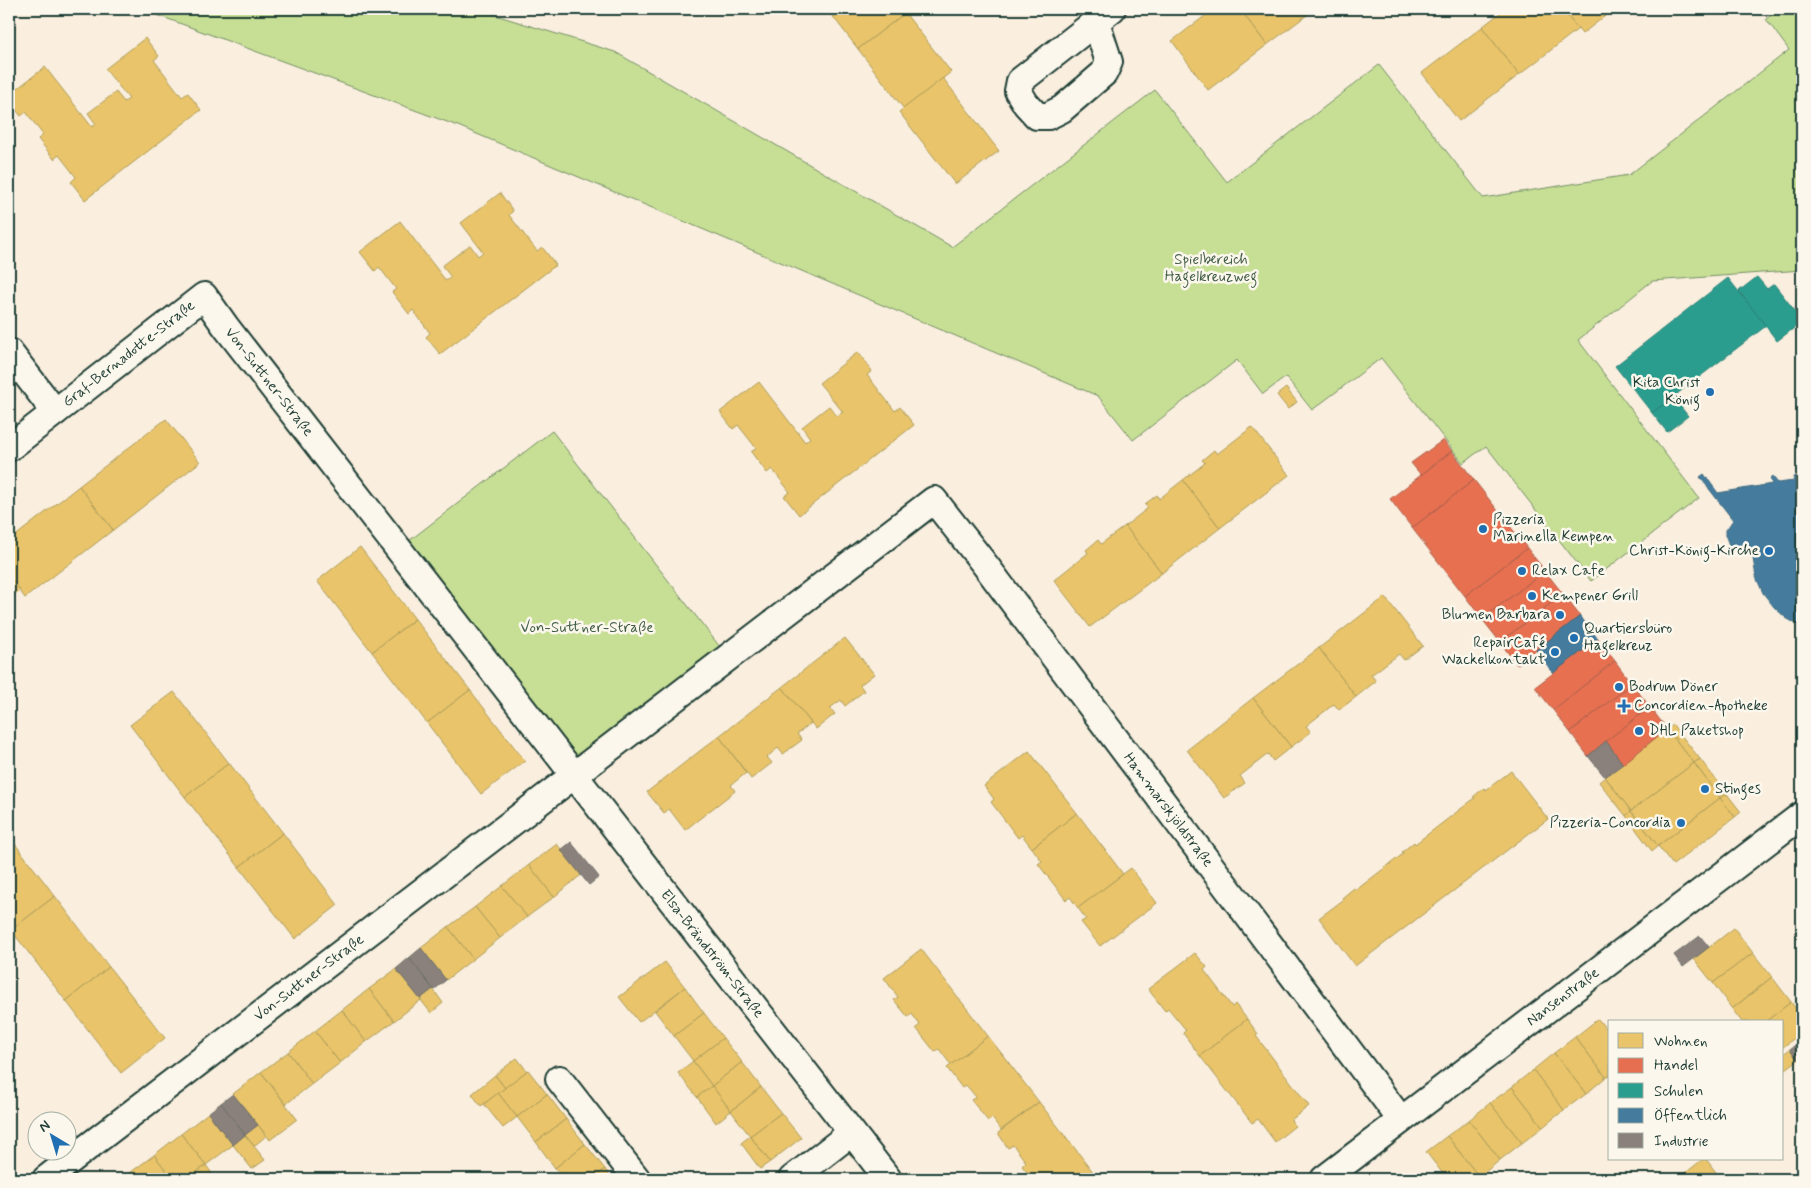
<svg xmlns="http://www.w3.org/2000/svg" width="1811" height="1188" font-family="Mynerve,sans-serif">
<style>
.green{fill:#c7df95;stroke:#738e64}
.homes{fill:#e9c46a;stroke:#ac9c5a}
.shops{fill:#e76f51;stroke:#ab6048}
.schools{fill:#2a9d8f;stroke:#278074}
.public{fill:#457b9d;stroke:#3a687e}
.industry{fill:#8a817c;stroke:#6a6d66}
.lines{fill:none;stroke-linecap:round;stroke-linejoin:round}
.minor-casing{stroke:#1f3d34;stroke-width:30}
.minor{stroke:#fbf7ec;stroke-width:26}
.poi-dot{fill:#1f6fb2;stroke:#fbf7ec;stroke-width:2}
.labels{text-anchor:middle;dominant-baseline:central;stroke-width:5;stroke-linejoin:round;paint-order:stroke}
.park-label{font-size:15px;fill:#415d47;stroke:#fbf7ec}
.street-label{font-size:15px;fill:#1f3d34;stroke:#fbf7ec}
.poi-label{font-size:15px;fill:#1f3d34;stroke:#fbf7ec;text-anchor:start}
</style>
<rect width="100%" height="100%" fill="#faeede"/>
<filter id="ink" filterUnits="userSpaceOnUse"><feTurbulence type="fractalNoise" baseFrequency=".02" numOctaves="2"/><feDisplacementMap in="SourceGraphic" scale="10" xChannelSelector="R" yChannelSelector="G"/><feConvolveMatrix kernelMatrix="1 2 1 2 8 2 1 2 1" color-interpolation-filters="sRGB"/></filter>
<g filter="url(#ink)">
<g class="green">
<path d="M141 9H476L615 52 952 247 1155 90 1227 182 1379 65 1483 198 1629 175 1789 50 1766 19 1780 9H1802V270L1652 281 1578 340 1699 498 1591 581 1486 446 1463 463 1381 358 1312 410 1286 377 1263 394 1237 360 1133 440 1098 396 458 126Z"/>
<path d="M552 431 720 647 581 756 567 755 405 544Z"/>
</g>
<g class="homes">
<path d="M827 9H902L905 13 858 49Z"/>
<path d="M1214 9H1240L1267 45 1208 90 1172 41Z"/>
<path d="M1240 9H1315L1267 45Z"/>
<path d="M1505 9H1562L1578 29 1519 75 1482 27Z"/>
<path d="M1562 9H1614L1582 34Z"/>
<path d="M905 13 951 72 904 109 858 49Z"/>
<path d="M1482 27 1519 75 1459 121 1422 73Z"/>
<path d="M145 38 159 56 154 60 182 97 188 93 201 110 85 200 71 182 76 177 59 155 54 159 38 139 43 135 26 112 21 116 9 101V95L45 67 92 127 96 124 88 113 116 92 124 102 129 99 105 69Z"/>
<path d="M943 78 999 151 955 184 899 112Z"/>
<path d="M500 193 513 211 509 215 537 251 542 247 556 265 440 354 426 337 430 333 413 310 409 314 392 292 396 289 379 267 375 271 360 252 400 221 446 281 451 277 442 266 470 245 478 256 483 252 461 223Z"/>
<path d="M858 352 872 371 867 375 895 411 900 407 914 425 799 515 784 496 790 492 772 469 767 473 751 452 756 448 738 425 733 429 720 412 759 382 805 442 810 438 802 427 829 406 837 416 843 412 819 383Z"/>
<path d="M1286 388 1297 402 1288 409 1277 395Z"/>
<path d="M166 419 200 462 113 530 79 486Z"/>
<path d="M1252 427 1289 475 1220 528 1183 480 1205 463 1202 460 1214 450 1217 454Z"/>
<path d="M1183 480 1220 528 1162 573 1125 526 1148 508 1145 504 1157 495 1159 499Z"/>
<path d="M79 486 113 530 25 598 9 576V541Z"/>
<path d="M1125 526 1162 573 1090 627 1054 580 1088 553 1086 550 1098 540 1101 544Z"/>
<path d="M360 547 415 619 372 652 317 581Z"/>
<path d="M9 576 20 590 9 598Z"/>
<path d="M1385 597 1423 646 1404 660 1399 654 1371 675 1376 681 1356 697 1319 648Z"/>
<path d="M415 619 470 690 427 723 372 652Z"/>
<path d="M845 638 874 674 860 685 864 691 845 706 841 700 830 708 835 714 816 729 782 687Z"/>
<path d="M1319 648 1356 697 1339 710 1334 704 1306 726 1311 732 1291 747 1253 698Z"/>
<path d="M782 687 811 723 797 734 802 740 783 754 778 748 767 757 772 763 751 779 719 736Z"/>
<path d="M470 690 525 761 481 794 427 723Z"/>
<path d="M174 692 229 763 185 797 130 725Z"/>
<path d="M1253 698 1291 747 1273 761 1268 754 1240 776 1245 783 1224 798 1187 750Z"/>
<path d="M1673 725 1700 759 1694 763 1667 729Z"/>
<path d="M1667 729 1694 763 1631 811 1605 777Z"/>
<path d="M719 736 746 773 731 785 735 791 685 830 669 809 664 813 647 792Z"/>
<path d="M1029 751 1077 813 1032 848 1022 835 1018 838 991 802 994 799 984 786Z"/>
<path d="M1700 759 1727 794 1720 798 1694 763Z"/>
<path d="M229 763 283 833 239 867 185 797Z"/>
<path d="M1694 763 1720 798 1658 846 1631 811Z"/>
<path d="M1511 771 1548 819 1355 966 1319 918 1343 900 1342 898 1354 888 1356 890 1403 854 1402 852 1414 842 1415 844 1475 798 1473 797 1484 788 1486 790Z"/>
<path d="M1605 777 1631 811 1626 816 1599 782Z"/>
<path d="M1727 794 1741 812 1735 817 1720 798Z"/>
<path d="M1720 798 1735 817 1673 865 1658 846Z"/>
<path d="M1631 811 1658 846 1652 851 1626 816Z"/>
<path d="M1077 813 1123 874 1078 908 1070 897 1066 900 1038 864 1042 861 1032 848Z"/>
<path d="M283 833 338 905 295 939 239 867Z"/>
<path d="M9 836 55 896 11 930 9 927Z"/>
<path d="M557 844 581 875 554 897 529 865Z"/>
<path d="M529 865 554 897 527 917 502 886Z"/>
<path d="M1131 868 1157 903 1100 946 1081 922 1086 919 1078 908Z"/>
<path d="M502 886 527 917 500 938 475 907Z"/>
<path d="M55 896 109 967 66 1001 11 930Z"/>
<path d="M475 907 500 938 473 959 448 927Z"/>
<path d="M448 927 473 959 446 980 421 948Z"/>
<path d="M1734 928 1753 953 1713 983 1694 959Z"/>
<path d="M921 949 988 1036 951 1065 939 1049 935 1052 916 1028 920 1025 912 1014 908 1017 894 1000 898 997 884 978Z"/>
<path d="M1195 953 1207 967 1204 970 1232 1007 1235 1004 1247 1019 1200 1056 1183 1033 1186 1030 1168 1008 1165 1011 1148 989Z"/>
<path d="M1753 953 1772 977 1732 1009 1713 983Z"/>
<path d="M665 962 685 987 639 1022 619 997Z"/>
<path d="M109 967 165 1038 121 1073 66 1001Z"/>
<path d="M396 969 421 1000 394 1021 369 989Z"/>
<path d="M1772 977 1791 1002 1765 1022H1742L1732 1009Z"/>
<path d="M685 987 704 1013 674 1036 655 1011Z"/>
<path d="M369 989 394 1021 366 1042 342 1010Z"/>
<path d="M433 989 443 1003 431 1013 420 999Z"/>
<path d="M1791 1002 1802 1017V1032L1782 1048V1022H1765Z"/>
<path d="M342 1010 366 1042 340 1063 315 1031Z"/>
<path d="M704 1013 723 1038 693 1061 674 1036Z"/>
<path d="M1247 1019 1258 1034 1256 1036 1309 1106 1291 1120 1295 1126 1275 1142 1258 1119 1252 1123 1200 1056Z"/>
<path d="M1598 1019 1610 1034V1075L1606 1077 1575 1037Z"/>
<path d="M315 1031 340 1063 312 1084 288 1052Z"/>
<path d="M988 1036 1039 1102 1001 1130 992 1118 988 1121 971 1100 976 1097 966 1085 962 1088 947 1068Z"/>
<path d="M1575 1037 1606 1077 1586 1094 1554 1053Z"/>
<path d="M723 1038 742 1062 712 1086 693 1061Z"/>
<path d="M1790 1049 1798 1060 1786 1069 1782 1063V1055Z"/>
<path d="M288 1052 312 1084 286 1104 261 1072Z"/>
<path d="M1554 1053 1586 1094 1564 1110 1533 1070Z"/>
<path d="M517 1058 527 1071 505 1088 495 1075Z"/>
<path d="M693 1061 712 1086 697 1097 678 1073Z"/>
<path d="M742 1062 761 1087 731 1111 712 1086Z"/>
<path d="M528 1070 547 1094 517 1117 498 1093Z"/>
<path d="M1533 1070 1564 1110 1543 1127 1512 1087Z"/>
<path d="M261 1072 297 1119 270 1140 233 1094Z"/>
<path d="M495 1075 505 1088 481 1106 472 1094Z"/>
<path d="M712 1086 731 1111 716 1123 697 1097Z"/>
<path d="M761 1087 781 1113 750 1136 731 1111Z"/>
<path d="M1512 1087 1543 1127 1522 1143 1490 1103Z"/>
<path d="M498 1093 517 1117 503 1128 484 1104Z"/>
<path d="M547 1094 566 1119 536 1142 517 1117Z"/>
<path d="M1039 1102 1097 1177 1094 1179H1033L1022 1166 1026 1162 1013 1145 1008 1148 998 1133Z"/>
<path d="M1490 1103 1522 1143 1500 1160 1469 1120Z"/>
<path d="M208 1113 233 1145 206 1165 181 1134Z"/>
<path d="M781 1113 801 1138 770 1162 750 1136Z"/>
<path d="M566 1119 585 1144 555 1168 536 1142Z"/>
<path d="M1469 1120 1500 1160 1479 1177 1447 1136Z"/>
<path d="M258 1125 266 1136 254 1146 245 1135Z"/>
<path d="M181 1134 206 1165 188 1179H173L154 1155Z"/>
<path d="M245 1135 265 1160 252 1169 233 1145Z"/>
<path d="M750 1136 770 1162 760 1169 741 1143Z"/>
<path d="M1447 1136 1479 1177 1476 1179H1447L1426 1152Z"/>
<path d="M585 1144 605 1169 592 1179H564L555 1168Z"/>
<path d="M154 1155 173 1179H130L127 1175Z"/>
<path d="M1703 1159H1706L1721 1179H1686L1683 1175Z"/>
<path d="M206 1165 215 1178 188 1179Z"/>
<path d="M605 1169 612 1179H592Z"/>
</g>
<g class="shops">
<path d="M1443 440 1452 451 1421 475 1411 463Z"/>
<path d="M1452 451 1474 480 1412 528 1390 499Z"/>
<path d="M1474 480 1527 548 1465 596 1412 528Z"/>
<path d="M1527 548 1545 571 1482 619 1465 596Z"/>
<path d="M1545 571 1563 594 1500 642 1482 619Z"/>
<path d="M1563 594 1580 616 1517 665 1500 642Z"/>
<path d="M1598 639 1615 661 1553 710 1535 687Z"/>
<path d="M1615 661 1632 684 1570 732 1553 710Z"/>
<path d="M1632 684 1650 707 1588 756 1570 732Z"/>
<path d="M1650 707 1667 729 1623 764 1606 741Z"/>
</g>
<g class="schools">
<path d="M1757 277 1767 289 1774 284 1802 320V322L1777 341 1739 291Z"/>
<path d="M1728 278 1766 326 1652 413 1615 366Z"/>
<path d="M1673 397 1688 416 1667 432 1652 413Z"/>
</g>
<g class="public">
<path d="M1704 474 1718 493 1772 484 1770 478 1772 476 1778 483 1794 481 1793 477 1802 474V627L1786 618 1774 607 1763 593 1756 577 1752 552 1739 553 1729 545 1726 537V530L1733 520 1700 477Z"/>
<path d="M1580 616 1598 639 1553 673 1536 650Z"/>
</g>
<g class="industry">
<path d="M1606 741 1623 764 1605 777 1588 756Z"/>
<path d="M571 842 599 877 589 885 561 850Z"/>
<path d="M1700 936 1709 947 1683 967 1674 955Z"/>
<path d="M421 948 446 980 434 990 409 958Z"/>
<path d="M409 958 433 989 420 999 396 969Z"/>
<path d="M1802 1040V1056L1798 1060 1790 1049Z"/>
<path d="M233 1094 258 1125 245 1135 221 1103Z"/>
<path d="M221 1103 245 1135 233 1145 208 1113Z"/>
</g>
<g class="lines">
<g class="minor-casing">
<g id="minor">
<path d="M1096 22 1109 62 1104 73 1062 109 1048 116H1037L1026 104 1018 91 1020 81 1112 9"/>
<path d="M9 352 55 412"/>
<path d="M9 448 204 296 226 327 888 1179"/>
<path d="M559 1079 637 1179"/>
<path d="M46 1179 934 500 986 566 1401 1120"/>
<path d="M792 1179 851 1133"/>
<path d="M1324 1179 1802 815"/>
</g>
</g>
<use href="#minor" class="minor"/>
</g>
</g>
<g class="poi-dot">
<circle cx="1710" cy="392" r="5"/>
<circle cx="1483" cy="529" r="5"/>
<circle cx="1769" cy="551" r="5"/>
<circle cx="1522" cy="571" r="5"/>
<circle cx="1532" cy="596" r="5"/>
<circle cx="1560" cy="615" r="5"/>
<circle cx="1574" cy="638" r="5"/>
<circle cx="1555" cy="652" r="5"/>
<circle cx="1619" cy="687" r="5"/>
<path d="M1621.5 698.5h5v5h5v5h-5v5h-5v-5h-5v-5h5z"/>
<circle cx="1639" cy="731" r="5"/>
<circle cx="1705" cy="789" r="5"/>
<circle cx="1681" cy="823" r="5"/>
</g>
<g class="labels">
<g class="park-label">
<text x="1211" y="260">Spielbereich<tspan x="1211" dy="17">Hagelkreuzweg</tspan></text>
<text x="587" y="628">Von-Suttner-Straße</text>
</g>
<g class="street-label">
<text transform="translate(129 354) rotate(-38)">Graf-Bernadotte-Straße</text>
<text transform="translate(269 382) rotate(52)">Von-Suttner-Straße</text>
<text transform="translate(1168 810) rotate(53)">Hammarskjöldstraße</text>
<text transform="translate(712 954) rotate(52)">Elsa-Brändström-Straße</text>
<text transform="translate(309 978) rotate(-37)">Von-Suttner-Straße</text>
<text transform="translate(1563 997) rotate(-37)">Nansenstraße</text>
</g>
<g class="poi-label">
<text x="1700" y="383" text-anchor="end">Kita Christ<tspan x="1700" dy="17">König</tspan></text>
<text x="1493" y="520">Pizzeria<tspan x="1493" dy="17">Marinella Kempen</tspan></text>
<text x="1759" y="551" text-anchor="end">Christ-König-Kirche</text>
<text x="1532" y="571">Relax Cafe</text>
<text x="1542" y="596">Kempener Grill</text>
<text x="1550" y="615" text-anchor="end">Blumen Barbara</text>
<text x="1584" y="629">Quartiersbüro<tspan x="1584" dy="17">Hagelkreuz</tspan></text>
<text x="1545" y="643" text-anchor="end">RepairCafé<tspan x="1545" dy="17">Wackelkontakt</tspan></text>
<text x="1629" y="687">Bodrum Döner</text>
<text x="1634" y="706">Concordien-Apotheke</text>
<text x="1649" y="731">DHL Paketshop</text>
<text x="1715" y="789">Stinges</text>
<text x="1671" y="823" text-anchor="end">Pizzeria-Concordia</text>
</g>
</g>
<rect width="1811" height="1188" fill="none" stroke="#fbf7ec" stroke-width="30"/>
<rect x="15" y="15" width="1781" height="1158" fill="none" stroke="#1f3d34" stroke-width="2" filter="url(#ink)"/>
<rect x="1608" y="1020" width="175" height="140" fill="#fbf7ec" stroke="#a3ada2"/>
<rect x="1618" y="1033" width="25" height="15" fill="#e9c46a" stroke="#a3ada2"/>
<text x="1654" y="1046" font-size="15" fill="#1f3d34">Wohnen</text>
<rect x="1618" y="1058" width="25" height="15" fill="#e76f51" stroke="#a3ada2"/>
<text x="1654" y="1070" font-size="15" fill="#1f3d34">Handel</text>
<rect x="1618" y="1083" width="25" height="15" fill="#2a9d8f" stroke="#a3ada2"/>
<text x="1654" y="1096" font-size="15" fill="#1f3d34">Schulen</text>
<rect x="1618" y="1108" width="25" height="15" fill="#457b9d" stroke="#a3ada2"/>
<text x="1654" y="1120" font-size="15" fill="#1f3d34">Öffentlich</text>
<rect x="1618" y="1133" width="25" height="15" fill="#8a817c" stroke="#a3ada2"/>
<text x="1654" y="1146" font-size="15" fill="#1f3d34">Industrie</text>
<g transform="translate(52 1136) rotate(322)"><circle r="24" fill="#fbf7ec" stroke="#a3ada2"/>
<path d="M0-4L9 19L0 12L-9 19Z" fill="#1f6fb2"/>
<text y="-8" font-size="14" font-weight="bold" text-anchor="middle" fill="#1f3d34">N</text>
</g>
</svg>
